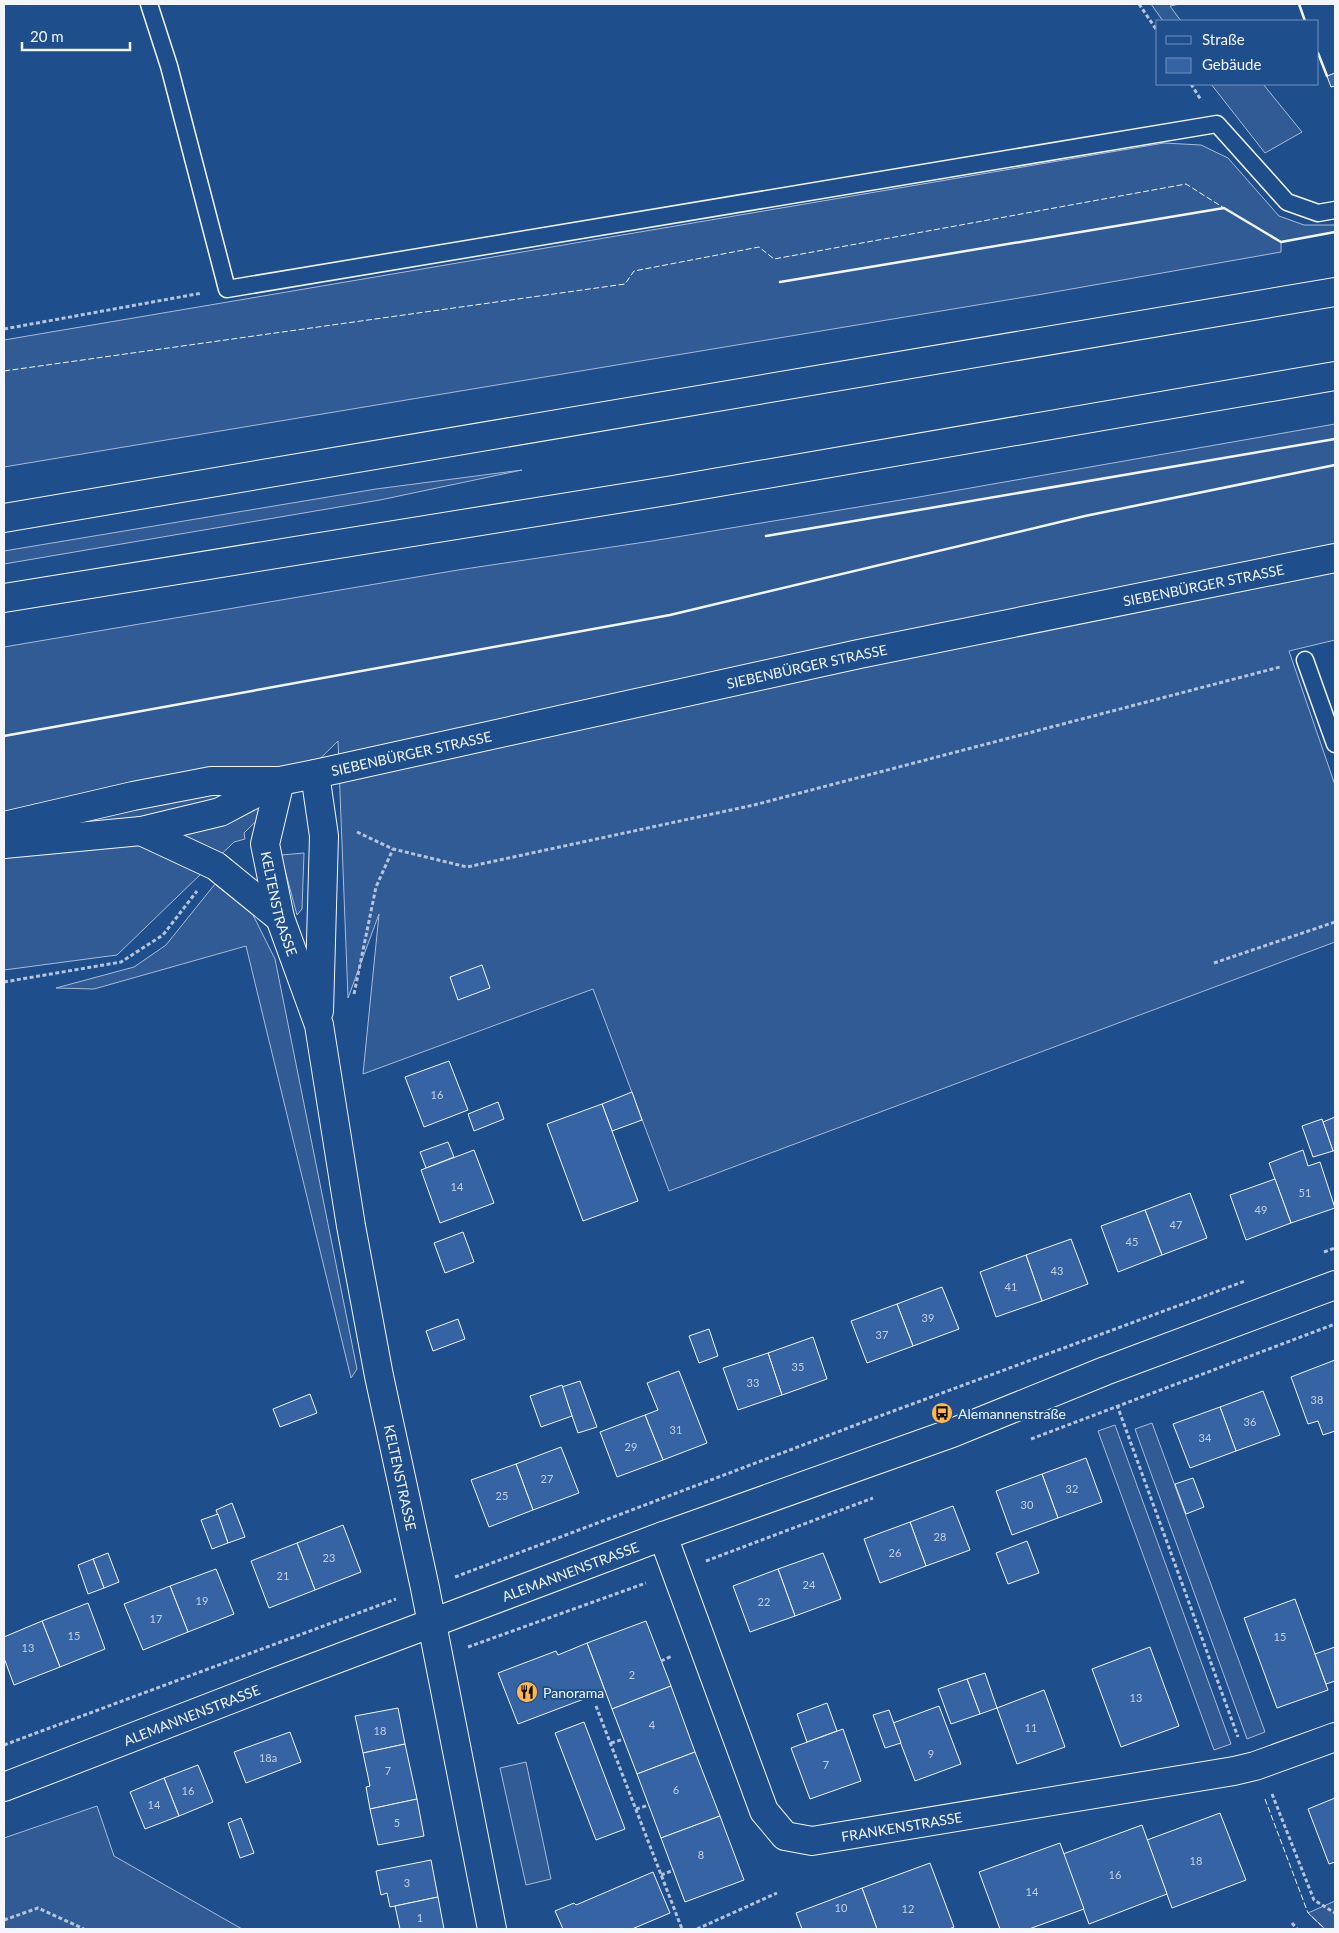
<svg xmlns="http://www.w3.org/2000/svg" width="1339" height="1933" font-family="Lato,sans-serif">
<style>
.built{fill:#305b95;stroke:#a8bbd7}
.building{fill:#3563a3;stroke:#f2f6ff}
.lines{fill:none;stroke-linecap:round;stroke-linejoin:round}
.lane-casing{stroke:#f2f6ff;stroke-width:19}
.street-casing{stroke:#f2f6ff;stroke-width:30}
.secondary-casing{stroke:#f2f6ff;stroke-width:30}
.highway-casing{stroke:#f2f6ff;stroke-width:30}
.path{stroke:#b3c4dc;stroke-width:3;stroke-dasharray:4 2.5;stroke-linecap:butt}
.lane{stroke:#1f4e8c;stroke-width:16}
.street{stroke:#1f4e8c;stroke-width:28}
.secondary{stroke:#1f4e8c;stroke-width:28}
.highway{stroke:#1f4e8c;stroke-width:28}
.fence{stroke:#f2f6ff;stroke-width:1;stroke-dasharray:6 2.5;stroke-linecap:butt}
.wall{stroke:#f2f6ff;stroke-width:2.5}
.labels{text-anchor:middle;dominant-baseline:central;stroke-width:4;stroke-linejoin:round;paint-order:stroke}
.number-label{font-size:11px;fill:#c3d1e8}
.street-label{font-size:14px;fill:#f2f6ff;stroke:#1f4e8c}
.poi-label{font-size:14px;fill:#f2f6ff;stroke:#1f4e8c;text-anchor:start}
</style>
<rect width="100%" height="100%" fill="#1f4e8c"/>
<g class="built">
<path d="M1151 4H1180L1170 6 1181 21H1163Z"/>
<path d="M1211 84H1263L1302 132 1265 153Z"/>
<path d="M1164 143 1201 145 1228 158 1279 216 1304 225H1335V232L1281 242V252L1043 294 4 467V340Z"/>
<path d="M1335 424V640L1289 651 1335 785V942L669 1191 593 989 363 1074 379 914 348 998 338 741 244 833 245 839 234 842 117 955 4 970V647L458 570 652 541 919 497Z"/>
<path d="M522 470 380 500 4 564V551L376 489Z"/>
<path d="M304 853 302 909 297 915 281 855Z"/>
<path d="M215 884 253 915 275 959 357 1369 351 1378 246 946 94 989 56 988 134 967 166 945Z"/>
<path d="M1152 1423 1265 1732 1247 1739 1135 1429Z"/>
<path d="M1115 1425 1231 1744 1214 1750 1098 1431Z"/>
<path d="M526 1762 551 1879 526 1885 500 1768Z"/>
<path d="M97 1806 114 1856 242 1929H4V1838Z"/>
<path d="M1335 1901V1929H1325L1308 1913Z"/>
</g>
<g class="building">
<path d="M1335 73V86L1331 87 1327 76Z"/>
<path d="M482 965 490 988 458 1000 450 977Z"/>
<path d="M449 1061 468 1110 424 1127 405 1077Z"/>
<path d="M632 1092 642 1120 612 1131 602 1104Z"/>
<path d="M498 1102 504 1119 474 1131 468 1114Z"/>
<path d="M602 1104 638 1201 583 1221 547 1124Z"/>
<path d="M1335 1117V1150L1333 1151 1323 1122Z"/>
<path d="M1322 1119 1333 1151 1313 1157 1302 1126Z"/>
<path d="M448 1142 454 1157 426 1168 420 1152Z"/>
<path d="M474 1150 494 1203 440 1223 421 1170Z"/>
<path d="M1303 1150 1308 1166 1320 1162 1335 1208 1291 1223 1269 1163Z"/>
<path d="M1275 1179 1291 1223 1246 1240 1230 1195Z"/>
<path d="M1190 1193 1207 1238 1162 1255 1145 1210Z"/>
<path d="M1145 1210 1162 1255 1118 1272 1101 1226Z"/>
<path d="M463 1232 474 1262 445 1273 434 1243Z"/>
<path d="M1071 1239 1088 1284 1042 1301 1026 1255Z"/>
<path d="M1026 1255 1042 1301 996 1317 980 1272Z"/>
<path d="M942 1287 959 1329 913 1346 897 1304Z"/>
<path d="M897 1304 913 1346 867 1363 851 1321Z"/>
<path d="M458 1319 465 1339 433 1351 426 1331Z"/>
<path d="M709 1329 718 1356 699 1363 689 1336Z"/>
<path d="M813 1337 827 1379 782 1395 768 1353Z"/>
<path d="M768 1353 782 1395 738 1410 723 1368Z"/>
<path d="M1335 1360V1431L1323 1435 1318 1421 1308 1424 1291 1377Z"/>
<path d="M679 1371 707 1443 663 1460 645 1415 658 1410 647 1383Z"/>
<path d="M580 1381 597 1427 578 1433 562 1387Z"/>
<path d="M562 1385 572 1416 541 1427 530 1396Z"/>
<path d="M1263 1391 1280 1435 1236 1451 1220 1407Z"/>
<path d="M310 1394 317 1413 280 1427 273 1409Z"/>
<path d="M1220 1407 1236 1451 1190 1468 1173 1424Z"/>
<path d="M645 1415 663 1460 617 1477 600 1432Z"/>
<path d="M561 1447 579 1493 533 1510 516 1464Z"/>
<path d="M1086 1458 1102 1502 1058 1518 1042 1474Z"/>
<path d="M516 1464 533 1510 489 1527 471 1480Z"/>
<path d="M1042 1474 1058 1518 1012 1535 996 1491Z"/>
<path d="M1193 1478 1204 1507 1186 1514 1175 1484Z"/>
<path d="M232 1503 245 1537 228 1543 216 1510Z"/>
<path d="M953 1506 970 1550 926 1566 910 1522Z"/>
<path d="M218 1514 228 1543 212 1549 201 1520Z"/>
<path d="M910 1522 926 1566 880 1583 864 1539Z"/>
<path d="M343 1525 361 1572 315 1590 297 1543Z"/>
<path d="M1027 1541 1039 1573 1008 1584 996 1553Z"/>
<path d="M297 1543 315 1590 269 1608 251 1561Z"/>
<path d="M108 1553 119 1582 104 1588 93 1559Z"/>
<path d="M823 1553 841 1599 795 1616 778 1569Z"/>
<path d="M93 1559 104 1588 88 1594 78 1565Z"/>
<path d="M216 1569 234 1614 188 1632 170 1586Z"/>
<path d="M778 1569 795 1616 750 1632 733 1586Z"/>
<path d="M170 1586 188 1632 143 1650 124 1604Z"/>
<path d="M1295 1599 1328 1690 1277 1708 1244 1618Z"/>
<path d="M88 1603 105 1649 60 1667 42 1621Z"/>
<path d="M42 1621 60 1667 14 1685 4 1658V1637Z"/>
<path d="M646 1621 671 1686 612 1709 587 1643Z"/>
<path d="M587 1643 605 1691 518 1724 498 1673 556 1651 558 1655Z"/>
<path d="M1150 1647 1179 1726 1121 1747 1092 1669Z"/>
<path d="M1335 1647V1681L1326 1684 1315 1654Z"/>
<path d="M985 1673 997 1708 980 1714 967 1679Z"/>
<path d="M967 1679 980 1714 951 1724 938 1689Z"/>
<path d="M671 1686 695 1752 637 1774 612 1709Z"/>
<path d="M1044 1690 1065 1747 1017 1764 997 1708Z"/>
<path d="M827 1703 837 1731 807 1742 797 1714Z"/>
<path d="M939 1706 961 1764 915 1781 893 1723Z"/>
<path d="M398 1708 405 1744 363 1753 355 1716Z"/>
<path d="M889 1710 901 1743 885 1748 873 1715Z"/>
<path d="M584 1722 625 1829 596 1840 555 1733Z"/>
<path d="M843 1729 861 1781 810 1799 791 1748Z"/>
<path d="M290 1732 301 1762 246 1783 234 1752Z"/>
<path d="M405 1744 417 1799 370 1809 366 1787 370 1786 363 1753Z"/>
<path d="M695 1752 720 1816 661 1838 637 1774Z"/>
<path d="M198 1765 213 1802 179 1816 164 1778Z"/>
<path d="M164 1778 179 1816 145 1829 130 1792Z"/>
<path d="M1335 1798V1862L1329 1864 1308 1809Z"/>
<path d="M417 1799 424 1836 378 1845 370 1809Z"/>
<path d="M1220 1813 1246 1880 1172 1908 1147 1840Z"/>
<path d="M720 1816 744 1880 685 1902 661 1838Z"/>
<path d="M241 1818 254 1853 240 1858 228 1823Z"/>
<path d="M1142 1825 1167 1894 1089 1924 1063 1854Z"/>
<path d="M1060 1843 1084 1909 1029 1929H1000L979 1872Z"/>
<path d="M431 1860 438 1897 390 1907 387 1893 381 1895 376 1871Z"/>
<path d="M930 1863 954 1927 949 1929H877L862 1888Z"/>
<path d="M653 1872 670 1913 632 1929H563L555 1911 574 1903 576 1905Z"/>
<path d="M862 1888 877 1929H802L796 1913Z"/>
<path d="M438 1897 444 1929H400L395 1906Z"/>
</g>
<g class="lines">
<g class="lane-casing">
<g id="lane">
<path d="M149 4 169 66 227 289 1217 124 1287 202 1318 213 1335 210"/>
<path d="M1305 660 1335 744"/>
</g>
</g>
<g class="street-casing">
<g id="street">
<path id="s1" d="M663 1536 764 1811 785 1836 812 1841 1234 1771 1255 1766 1335 1737"/>
<path id="s2" d="M4 1787 278 1681 663 1536 952 1433 1105 1371 1335 1285"/>
</g>
</g>
<g class="secondary-casing">
<g id="secondary">
<path d="M315 774 324 836 319 1011"/>
<path id="s3" d="M280 781 265 844 280 918 319 1025 351 1226 379 1376 425 1588 492 1929"/>
<path id="s4" d="M4 826 133 796 211 781H280L315 774 859 654 1335 558"/>
<path d="M141 831 216 866 280 918"/>
<path d="M4 844 141 831 220 812 277 782"/>
</g>
</g>
<g class="highway-casing">
<g id="highway">
<path d="M4 518 1335 292"/>
<path d="M4 598 673 490 1335 376"/>
</g>
</g>
<g class="path">
<path d="M1139 4 1158 32"/>
<path d="M1191 84 1201 100"/>
<path d="M4 329 202 293"/>
<path d="M357 832 393 849 467 867 754 805 1280 667"/>
<path d="M1214 963 1335 922"/>
<path d="M4 982 121 962 163 935 197 891"/>
<path d="M354 994 376 887 393 849"/>
<path d="M1324 1252 1335 1248"/>
<path d="M1117 1405 1238 1737"/>
<path d="M1031 1439 1335 1324"/>
<path d="M706 1561 873 1498"/>
<path d="M455 1577 869 1420 1245 1281"/>
<path d="M468 1647 646 1583"/>
<path d="M661 1661 672 1656"/>
<path d="M596 1706 682 1929"/>
<path d="M611 1743 624 1739"/>
<path d="M4 1745 396 1599"/>
<path d="M1272 1794 1314 1900 1335 1913"/>
<path d="M636 1809 649 1805"/>
<path d="M661 1875 674 1870"/>
<path d="M4 1920 38 1908 84 1929"/>
<path d="M1292 1923 1297 1929"/>
<path d="M697 1929 777 1893"/>
</g>
<use href="#lane" class="lane"/>
<use href="#street" class="street"/>
<use href="#secondary" class="secondary"/>
<use href="#highway" class="highway"/>
<g class="fence">
<path d="M4 371 625 284 634 271 759 247 774 259 1186 184 1224 208"/>
<path d="M1265 1799 1308 1913 1325 1929"/>
</g>
<g class="wall">
<path d="M1299 4 1305 21"/>
<path d="M1318 53 1327 76"/>
<path d="M780 282 1224 208 1281 242 1335 232"/>
<path d="M766 536 1335 439"/>
<path d="M4 736 670 615 1085 516 1335 465"/>
</g>
</g>
<defs>
<g id="bus-disc" transform="scale(1.125)"><circle r="9.5" fill="#ffb74d" stroke="#1f4e8c"/><path d="M-5-6H5V4H4V6H2V4H-2V6H-4V4H-5ZM-3.5-4V0h7V-4ZM-3.5 1.2v1.5H-2V1.2ZM2 1.2v1.5H3.5V1.2Z" fill="#111"/></g>
<g id="restaurant-disc" transform="scale(1.125)"><circle r="9.5" fill="#ffb74d" stroke="#1f4e8c"/><path d="M-5-6h1v4h1v-4h1v4h1v-4h1v5L-1.5 .5V6h-2V.5L-5-1ZM5-6V6H3V1.5H1.5Q1.5-4 5-6Z" fill="#111"/></g>
</defs>
<g fill-rule="evenodd">
<use href="#bus-disc" x="942" y="1413"/>
<use href="#restaurant-disc" x="527" y="1692"/>
</g>
<g class="labels">
<g class="number-label">
<text x="437" y="1094">16</text>
<text x="457" y="1186">14</text>
<text x="1305" y="1192">51</text>
<text x="1261" y="1209">49</text>
<text x="1176" y="1224">47</text>
<text x="1132" y="1241">45</text>
<text x="1057" y="1270">43</text>
<text x="1011" y="1286">41</text>
<text x="928" y="1317">39</text>
<text x="882" y="1334">37</text>
<text x="798" y="1366">35</text>
<text x="753" y="1382">33</text>
<text x="1317" y="1399">38</text>
<text x="1250" y="1421">36</text>
<text x="676" y="1429">31</text>
<text x="1205" y="1437">34</text>
<text x="631" y="1446">29</text>
<text x="547" y="1478">27</text>
<text x="1072" y="1488">32</text>
<text x="502" y="1495">25</text>
<text x="1027" y="1504">30</text>
<text x="940" y="1536">28</text>
<text x="895" y="1552">26</text>
<text x="329" y="1557">23</text>
<text x="283" y="1575">21</text>
<text x="809" y="1584">24</text>
<text x="202" y="1600">19</text>
<text x="764" y="1601">22</text>
<text x="156" y="1618">17</text>
<text x="74" y="1635">15</text>
<text x="1280" y="1636">15</text>
<text x="28" y="1647">13</text>
<text x="632" y="1674">2</text>
<text x="1136" y="1697">13</text>
<text x="652" y="1724">4</text>
<text x="1031" y="1727">11</text>
<text x="380" y="1730">18</text>
<text x="931" y="1753">9</text>
<text x="268" y="1757">18a</text>
<text x="826" y="1764">7</text>
<text x="388" y="1770">7</text>
<text x="676" y="1789">6</text>
<text x="188" y="1790">16</text>
<text x="154" y="1804">14</text>
<text x="397" y="1822">5</text>
<text x="701" y="1854">8</text>
<text x="1196" y="1860">18</text>
<text x="1115" y="1874">16</text>
<text x="407" y="1882">3</text>
<text x="1032" y="1891">14</text>
<text x="841" y="1907">10</text>
<text x="908" y="1908">12</text>
<text x="420" y="1917">1</text>
</g>
<g class="street-label">
<text stroke="none"><textPath href="#s4" startOffset="1225">SIEBENBÜRGER STRASSE</textPath></text>
<text stroke="none"><textPath href="#s4" startOffset="820">SIEBENBÜRGER STRASSE</textPath></text>
<text stroke="none"><textPath href="#s4" startOffset="415">SIEBENBÜRGER STRASSE</textPath></text>
<text stroke="none"><textPath href="#s3" startOffset="126">KELTENSTRASSE</textPath></text>
<text stroke="none"><textPath href="#s3" startOffset="714">KELTENSTRASSE</textPath></text>
<text stroke="none"><textPath href="#s2" startOffset="606">ALEMANNENSTRASSE</textPath></text>
<text stroke="none"><textPath href="#s2" startOffset="201">ALEMANNENSTRASSE</textPath></text>
<text stroke="none"><textPath href="#s1" startOffset="444">FRANKENSTRASSE</textPath></text>
</g>
<g class="poi-label">
<text x="958" y="1413">Alemannenstraße</text>
<text x="543" y="1692">Panorama</text>
</g>
</g>
<rect width="1339" height="1933" fill="none" stroke="#f2f6ff" stroke-width="10"/>
<rect x="1156" y="20" width="162" height="65" fill="#1f4e8c" stroke="#7391ba"/>
<rect x="1166" y="36" width="25" height="8" fill="#1f4e8c" stroke="#7391ba"/>
<text x="1202" y="45" font-size="15" fill="#f2f6ff">Straße</text>
<rect x="1166" y="58" width="25" height="15" fill="#3563a3" stroke="#7391ba"/>
<text x="1202" y="70" font-size="15" fill="#f2f6ff">Gebäude</text>
<path d="M22 42v8h108v-8" fill="none" stroke="#f2f6ff" stroke-width="2.5"/>
<text x="30" y="42" font-size="15" fill="#f2f6ff" stroke="#1f4e8c" stroke-width="4" paint-order="stroke">20 m</text>
</svg>
